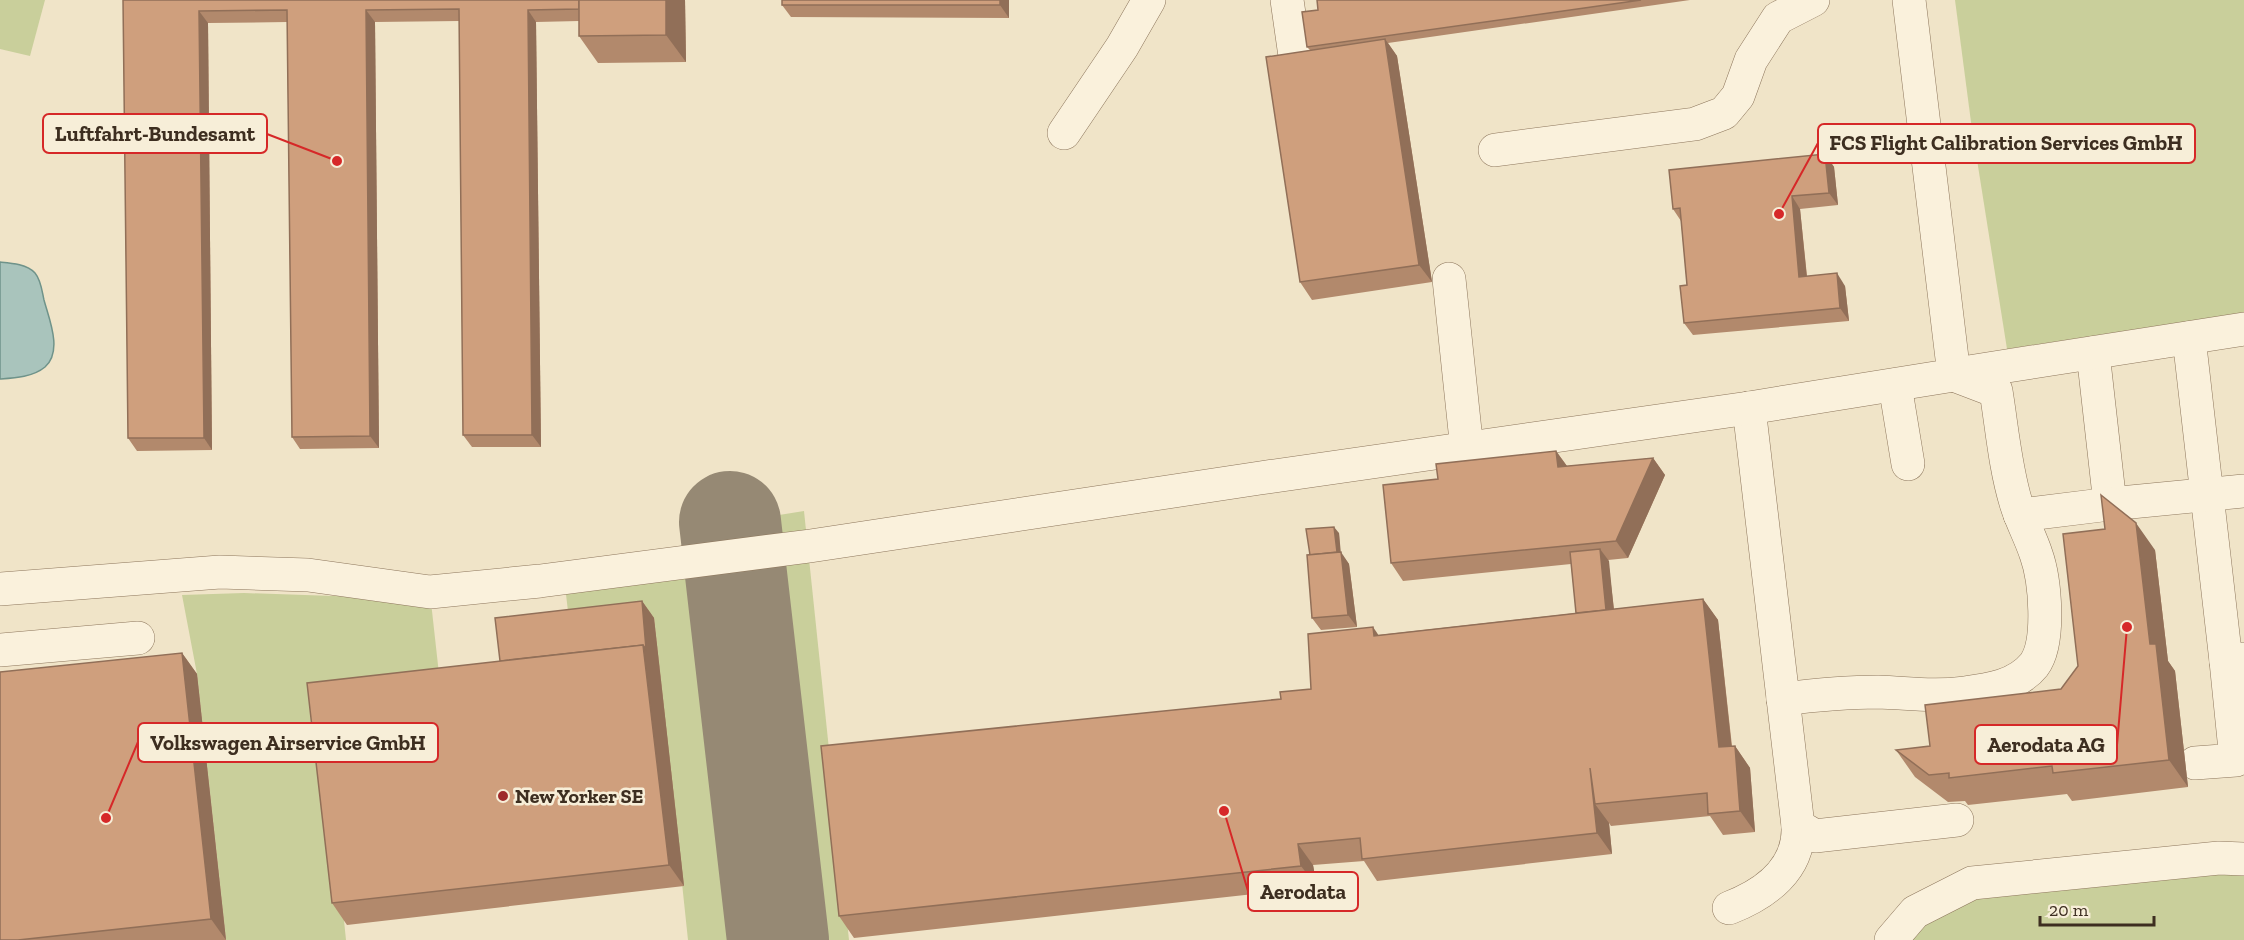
<svg xmlns="http://www.w3.org/2000/svg" width="2244" height="940" font-family="'Zilla Slab',serif">
<style>
.green{fill:#c9cf9b}
.water{fill:#a9c4bc;stroke:#6f938a;stroke-width:1.5}
.lines{fill:none;stroke-linecap:round;stroke-linejoin:round}
.taxiway{stroke:#968974;stroke-width:102}
.minor-casing{stroke:#8d765c;stroke-width:34}
.minor{stroke:#faf1dc;stroke-width:33}
.wall{fill:#b2896c}
.shaded-wall{fill:#916f58}
.building{fill:#cf9f7d;stroke:#916f58;stroke-width:1.5}
.poi-dot{fill:#9e2a2b;stroke:#f7eed8;stroke-width:2}
.labels{text-anchor:middle;dominant-baseline:central;stroke-width:5;stroke-linejoin:round;paint-order:stroke}
.poi-label{font-size:20px;font-weight:bold;fill:#3d2e20;stroke:#f7eed8;text-anchor:start}
.leader{fill:none;stroke:#d62828;stroke-width:2}
.callout-dot{fill:#d62828;stroke:#f7eed8;stroke-width:2}
.callout{fill:#f7eed8;stroke:#d62828;stroke-width:2}
.callout-label{font-size:21px;text-anchor:middle;font-weight:bold;fill:#3d2e20}
</style>
<rect width="100%" height="100%" fill="#f0e4c8"/>
<g class="green">
<path d="M0 0H45L30 56 0 49Z"/>
<path d="M1955 0H2244V313L2007 349 1971 122Z"/>
<path d="M804 511 849 940H807L760 518Z"/>
<path d="M703 568 747 940H688L654 618 570 628 565 586Z"/>
<path d="M244 593 392 598 431 602 441 692 322 705 346 940H226L197 674 182 595Z"/>
<path d="M2213 869 2244 875V940H1902L1909 932 1985 893Z"/>
</g>
<path class="water" d="M0 262C11 263 27 264 35 273 41 280 42 291 44 300 49 319 63 351 45 367 33 377 15 378 0 379Z"/>
<g class="lines">
<path class="taxiway" d="M730 522 778 940"/>
<g class="minor-casing">
<g id="minor">
<path d="M1287 0 1296 63"/>
<path d="M1064 133 1122 47 1149 0"/>
<path d="M1495 150 1695 124 1724 113 1738 96 1751 60 1778 18 1813 0"/>
<path d="M1449 279 1467 450"/>
<path d="M2189 338 2226 661 2244 659"/>
<path d="M2093 353 2110 504 2244 491"/>
<path d="M1956 374 2244 329"/>
<path d="M1895 385 1908 464"/>
<path d="M1749 408 1798 826 1815 836 1957 820"/>
<path d="M2020 515 2110 504"/>
<path d="M0 589 220 572 308 575 430 592 540 581 810 546 1260 478 1749 408 1954 375 1909 0"/>
<path d="M0 650 138 638"/>
<path d="M1783 699C1815 695 1846 692 1878 692 1909 693 1933 697 1964 693 1989 690 2017 686 2034 665 2051 642 2045 579 2036 554 2030 536 2021 520 2016 503 2005 467 2002 428 1996 391L1954 375"/>
<path d="M2195 763 2236 760 2226 661"/>
<path d="M1729 908C1765 894 1800 869 1798 826"/>
<path d="M1891 940 1915 912 1972 883 2219 858 2244 859"/>
</g>
</g>
<use href="#minor" class="minor"/>
</g>
<g class="wall">
<path d="M123 0H685L686 62 598 63 579 36V21L536 22 541 447H472L463 435 459 21 375 22 379 448 300 449 292 437 287 22 208 23 212 450 137 451 128 438Z"/>
<path d="M1009 0V18L791 17 782 5Z"/>
<path d="M1317 0H1690L1388 43 1397 56 1432 282 1312 300 1300 282 1310 50 1307 47 1318 10Z"/>
<path d="M1825 154 1834 167 1838 205 1800 209 1807 276 1845 286 1849 321 1693 335 1684 323 1687 285 1681 221 1673 209Z"/>
<path d="M1556 451 1567 466 1653 458 1665 475 1628 558 1608 560 1614 609 1703 599 1718 620 1732 746H1735L1750 768 1755 832 1723 835 1710 816 1611 826 1609 823 1612 854 1377 881 1364 861 1313 865 1317 887 854 938 839 916 1281 699 1311 689 1378 635 1576 613 1571 564 1403 581 1391 563 1438 479Z"/>
<path d="M1339 533 1340 552 1349 564 1357 627 1321 630 1312 618Z"/>
<path d="M2155 550 2168 661 2175 671 2188 787 2072 801 2067 794 1968 805 1965 801 1948 802 1915 777 1896 750 1930 746 2061 689 2078 666Z"/>
<path d="M642 601 654 618 684 886 347 925 332 903 500 661Z"/>
<path d="M182 653 197 674 226 940H0Z"/>
</g>
<g class="shaded-wall">
<path d="M666 0H685L686 62 666 35Z"/>
<path d="M1000 0H1009V18L1000 5Z"/>
<path d="M366 10 375 22 379 448 370 436Z"/>
<path d="M528 10 536 22 541 447 532 435Z"/>
<path d="M199 11 208 23 212 450 204 438Z"/>
<path d="M1385 39 1397 56 1432 282 1419 265Z"/>
<path d="M1825 154 1834 167 1838 205 1829 193Z"/>
<path d="M1792 196 1800 209 1808 289 1799 277Z"/>
<path d="M1837 273 1845 286 1849 321 1840 308Z"/>
<path d="M1556 451 1569 469 1558 467Z"/>
<path d="M1653 458 1665 475 1628 558 1616 541Z"/>
<path d="M2136 523 2155 550 2168 661 2175 671 2188 787 2169 760 2150 644Z"/>
<path d="M1334 527 1339 533 1342 565 1337 558Z"/>
<path d="M1600 549 1609 561 1616 632 1607 619Z"/>
<path d="M1341 552 1349 564 1357 627 1348 615Z"/>
<path d="M1703 599 1718 620 1734 769 1719 747Z"/>
<path d="M642 601 654 618 684 886 669 865 643 645Z"/>
<path d="M1373 627 1388 649 1374 636Z"/>
<path d="M182 653 197 674 226 940 211 919Z"/>
<path d="M1735 746 1750 768 1755 832 1740 811Z"/>
<path d="M1590 768 1595 804 1609 823 1612 854 1597 833Z"/>
<path d="M1298 844 1313 865 1317 887 1301 866Z"/>
</g>
<g class="building">
<path d="M123 0H579V9L528 10 532 435H463L459 9 366 10 370 436 292 437 287 10 199 11 204 438H128Z"/>
<path d="M579 0H666V35L579 36Z"/>
<rect x="782" y="0" width="218" height="5"/>
<path d="M1317 0H1641L1307 47 1302 12 1318 10Z"/>
<path d="M1385 39 1419 265 1300 282 1266 57Z"/>
<path d="M1825 154 1829 193 1792 196 1799 277 1837 273 1840 308 1684 323 1680 286 1687 285 1680 208 1673 209 1669 170Z"/>
<path d="M1556 451 1558 467 1653 458 1616 541 1391 563 1383 485 1438 479 1436 464Z"/>
<path d="M2101 495 2136 523 2150 644H2156L2169 760 2053 773 2052 766 1949 778V773L1929 775 1896 750 1930 746 1925 705 2061 689 2078 666 2063 534 2105 529Z"/>
<path d="M1334 527 1337 552 1310 555 1306 529Z"/>
<path d="M1600 549 1606 610 1576 613 1570 552Z"/>
<path d="M1341 552 1348 615 1312 618 1307 555Z"/>
<path d="M1703 599 1719 747 1735 746 1740 811 1708 814 1707 793 1595 804 1590 768 1597 833 1362 859 1360 838 1298 844 1301 866 839 916 821 746 1281 699 1280 692 1311 689 1308 634 1373 627 1374 636Z"/>
<path d="M642 601 646 649 643 645 500 661 495 618Z"/>
<path d="M643 645 669 865 332 903 307 683Z"/>
<path d="M182 653 211 919 18 940H0V672Z"/>
</g>
<circle class="poi-dot" cx="503" cy="796" r="6"/>
<g class="labels">
<g class="poi-label">
<text x="515" y="796">New Yorker SE</text>
</g>
</g>
<path class="leader" d="M337 161L267 134M1779 214L1818 143M106 818L138 742M2127 627L2117 745M1224 811L1248 891"/>
<g class="callout-dot">
<circle cx="337" cy="161" r="6"/>
<circle cx="1779" cy="214" r="6"/>
<circle cx="106" cy="818" r="6"/>
<circle cx="2127" cy="627" r="6"/>
<circle cx="1224" cy="811" r="6"/>
</g>
<g class="callout">
<rect x="43" y="114" width="224" height="39" rx="6"/>
<rect x="1818" y="124" width="377" height="39" rx="6"/>
<rect x="138" y="723" width="300" height="39" rx="6"/>
<rect x="1975" y="725" width="142" height="39" rx="6"/>
<rect x="1248" y="872" width="110" height="39" rx="6"/>
</g>
<g class="callout-label">
<text x="155" y="141">Luftfahrt-Bundesamt</text>
<text x="2006" y="150">FCS Flight Calibration Services GmbH</text>
<text x="288" y="750">Volkswagen Airservice GmbH</text>
<text x="2046" y="752">Aerodata AG</text>
<text x="1303" y="899">Aerodata</text>
</g>
<path d="M2040 916v9h114v-9" fill="none" stroke="#3d2e20" stroke-width="3"/>
<text x="2049" y="916" font-size="18" fill="#3d2e20" stroke="#f7eed8" stroke-width="4.5" paint-order="stroke">20 m</text>
</svg>
